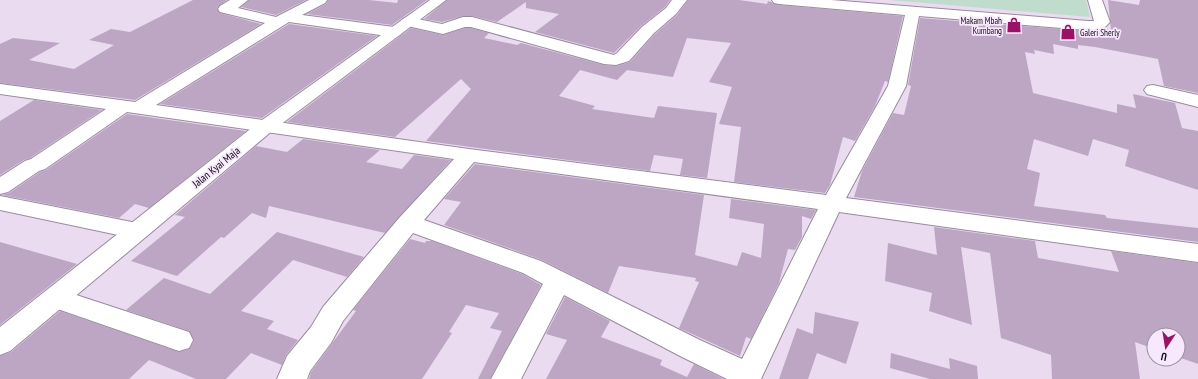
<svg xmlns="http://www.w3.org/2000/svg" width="1198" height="379" font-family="'PT Sans Narrow',sans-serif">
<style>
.green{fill:#c0dccd}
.building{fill:#bca6c4}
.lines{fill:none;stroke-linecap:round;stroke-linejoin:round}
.street-casing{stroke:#998b9e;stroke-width:2}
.secondary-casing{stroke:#998b9e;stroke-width:2}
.street{fill:#fff;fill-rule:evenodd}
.secondary{fill:#fff;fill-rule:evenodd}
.labels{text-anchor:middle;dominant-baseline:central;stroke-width:3.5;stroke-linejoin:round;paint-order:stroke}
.far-poi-label{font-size:9px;fill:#110c13;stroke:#f7e8fd;text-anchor:end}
.street-label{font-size:11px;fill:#110c13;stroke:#f7e8fd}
</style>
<rect width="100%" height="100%" fill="#eadbf0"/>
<path class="green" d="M890 0H1086L1090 17Z"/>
<g class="building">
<path d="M193 0H227L217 8 220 13 261 24 135 100 0 83V44L13 38 60 43 29 60 74 69 114 45 89 40 111 29 130 32Z"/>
<path d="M249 0H306L276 15 241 7Z"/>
<path d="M328 0H369L397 3 398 0H427L392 25 307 14 326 4Z"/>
<path d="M447 0H670L665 7 641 26 614 53 535 32 559 14 526 8V2L497 22 472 16H463L442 22 424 19Z"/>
<path d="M688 0H739L767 4 768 1 779 5 903 16 888 82 885 81 875 106 855 141 843 137 830 185 825 193 734 182 741 127 719 124 732 87 709 82 731 43 687 38 673 77 627 70 617 80 580 70 559 96 595 106 592 109 654 118 658 106 717 113 707 178 680 175 683 159 654 155 650 171 426 141 471 89 461 79 395 137 287 122 411 28 443 35 465 28H471L489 33 484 38 517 45 521 43 604 65 616 66 630 62 655 34 677 15Z"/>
<path d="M1108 0 1139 5 1140 0H1198V93L1164 86 1158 59 1095 47 1078 45V49L1053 44 1054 54 1034 50 1035 54 1025 52 1033 93 1117 113V104L1136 108 1133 94 1175 103 1182 128 1198 131V190L1125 166 1129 150 1093 139 1088 156 1034 139 1027 169 1040 173 1034 206 1105 215 1107 218 1198 228V242L854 197 862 171 893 113 904 115 911 86 908 85 920 18 1098 32 1105 29 1111 30Z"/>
<path d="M289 24 377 36 262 118 160 104Z"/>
<path d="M34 100 102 110 30 158 24 160 0 175V121Z"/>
<path d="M127 114 246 131 149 208 135 204 119 218 2 195 9 193 40 172 46 170Z"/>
<path d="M303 139 380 150 366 162 402 169 414 155 451 160 385 233 269 206 266 218 252 213 224 238 221 237 177 276 131 261 185 217 175 215 256 146 287 152Z"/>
<path d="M475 164 704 195 695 255 737 266 742 252 761 258 764 224 729 218 731 199 816 210 811 219 802 216V237L795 250 788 249 779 283 751 339 746 337 740 356 679 328 699 282 695 281 696 278 619 266 608 293 542 260 444 225 461 202 444 199Z"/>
<path d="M934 227 1035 241 1038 258 1119 272 1111 251 1198 263V364L1178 357V335H1154V349L1135 342 1140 379H1052L1051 355 1001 338 990 253 961 247 972 325 929 311 932 293 885 281 888 243 937 255Z"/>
<path d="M277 232 364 257 347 277 293 260 241 311 274 321 267 329 298 340 286 355 282 365 251 353 226 379H196L149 360 129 379H0V356L11 352 60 311 179 352 189 349 194 341 189 331 126 310 164 278 210 294Z"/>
<path d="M410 239 425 243 426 241H432L522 274 541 285 490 379H478L502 331 490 328 499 313 466 305 449 332 452 333 422 379H309L311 372 356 311 353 310Z"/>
<path d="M0 242 77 264 0 325Z"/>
<path d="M565 297 610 321 601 337 662 360 660 365 687 377 694 364 724 379H546L567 340 546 334Z"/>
<path d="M815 312 859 322 846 364 817 353 808 379H779L797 328 813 334Z"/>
<path d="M891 353 950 369 949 358 977 366 978 379H930L890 368Z"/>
</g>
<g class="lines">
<g class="street-casing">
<g id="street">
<path d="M230 0H248L238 8 276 17 309 0H327L325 3 302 15 394 27 400 29 402 32 400 35 394 37 289 22 156 105 469 149 826 195 888 86 905 15 779 4 774 3 772 0H831L1088 21H1094L1088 0H1102L1110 22 1103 29 1098 31 919 16 906 86 846 198 1198 244V262L839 212 761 379H727L682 357 564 295 521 379H491L543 284 523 273 413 233 343 321 331 343 310 371 307 379H277L287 356 311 327 323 307 400 217 454 159 127 112 45 169 39 171 8 192 0 194V177L25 161 31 159 106 109 0 94V84L135 102 265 23 220 12 218 9 220 6ZM474 162 818 209 742 359 702 341 541 261 424 220Z"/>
<path d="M672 0H687L676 14 654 33 629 61 616 65 604 64 471 27H465L443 34 403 25 400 22 403 19 408 17 442 24 463 17H472L614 55 617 53 642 27 666 8Z"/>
<path d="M1153 85 1198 95V107L1147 94 1144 90 1147 86Z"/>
<path d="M0 196 137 223 145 225 149 231 145 237 137 239 0 210Z"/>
<path d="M55 288 189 332 193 340 189 348 179 351 46 305 42 298 46 291Z"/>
</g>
</g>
<g class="secondary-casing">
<path id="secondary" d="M430 0H446L272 131 10 351 0 355V327L258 123Z"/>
</g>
<use href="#street" class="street"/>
<use href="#secondary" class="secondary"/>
</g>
<defs>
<g id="shop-bare" transform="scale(1.2)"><path d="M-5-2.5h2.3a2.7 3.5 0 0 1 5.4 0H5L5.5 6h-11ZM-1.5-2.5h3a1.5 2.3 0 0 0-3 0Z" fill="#991266" stroke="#f7e8fd" stroke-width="2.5" paint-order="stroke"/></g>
</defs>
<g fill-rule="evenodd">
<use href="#shop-bare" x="1014" y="25"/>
<use href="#shop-bare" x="1068" y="32"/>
</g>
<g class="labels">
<g class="far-poi-label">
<text x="1002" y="20">Makam Mbah<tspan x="1002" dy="10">Kumbang</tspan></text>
<text x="1080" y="32" text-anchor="start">Galeri Sherly</text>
</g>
<g class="street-label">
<text transform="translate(216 167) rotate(-39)">Jalan Kyai Maja</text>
</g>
</g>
<g transform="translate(1166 347) rotate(192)"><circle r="19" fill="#f7e8fd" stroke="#9b909f"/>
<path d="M0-3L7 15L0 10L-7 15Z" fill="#991266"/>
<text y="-6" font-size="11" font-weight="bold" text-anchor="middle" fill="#110c13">U</text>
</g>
</svg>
